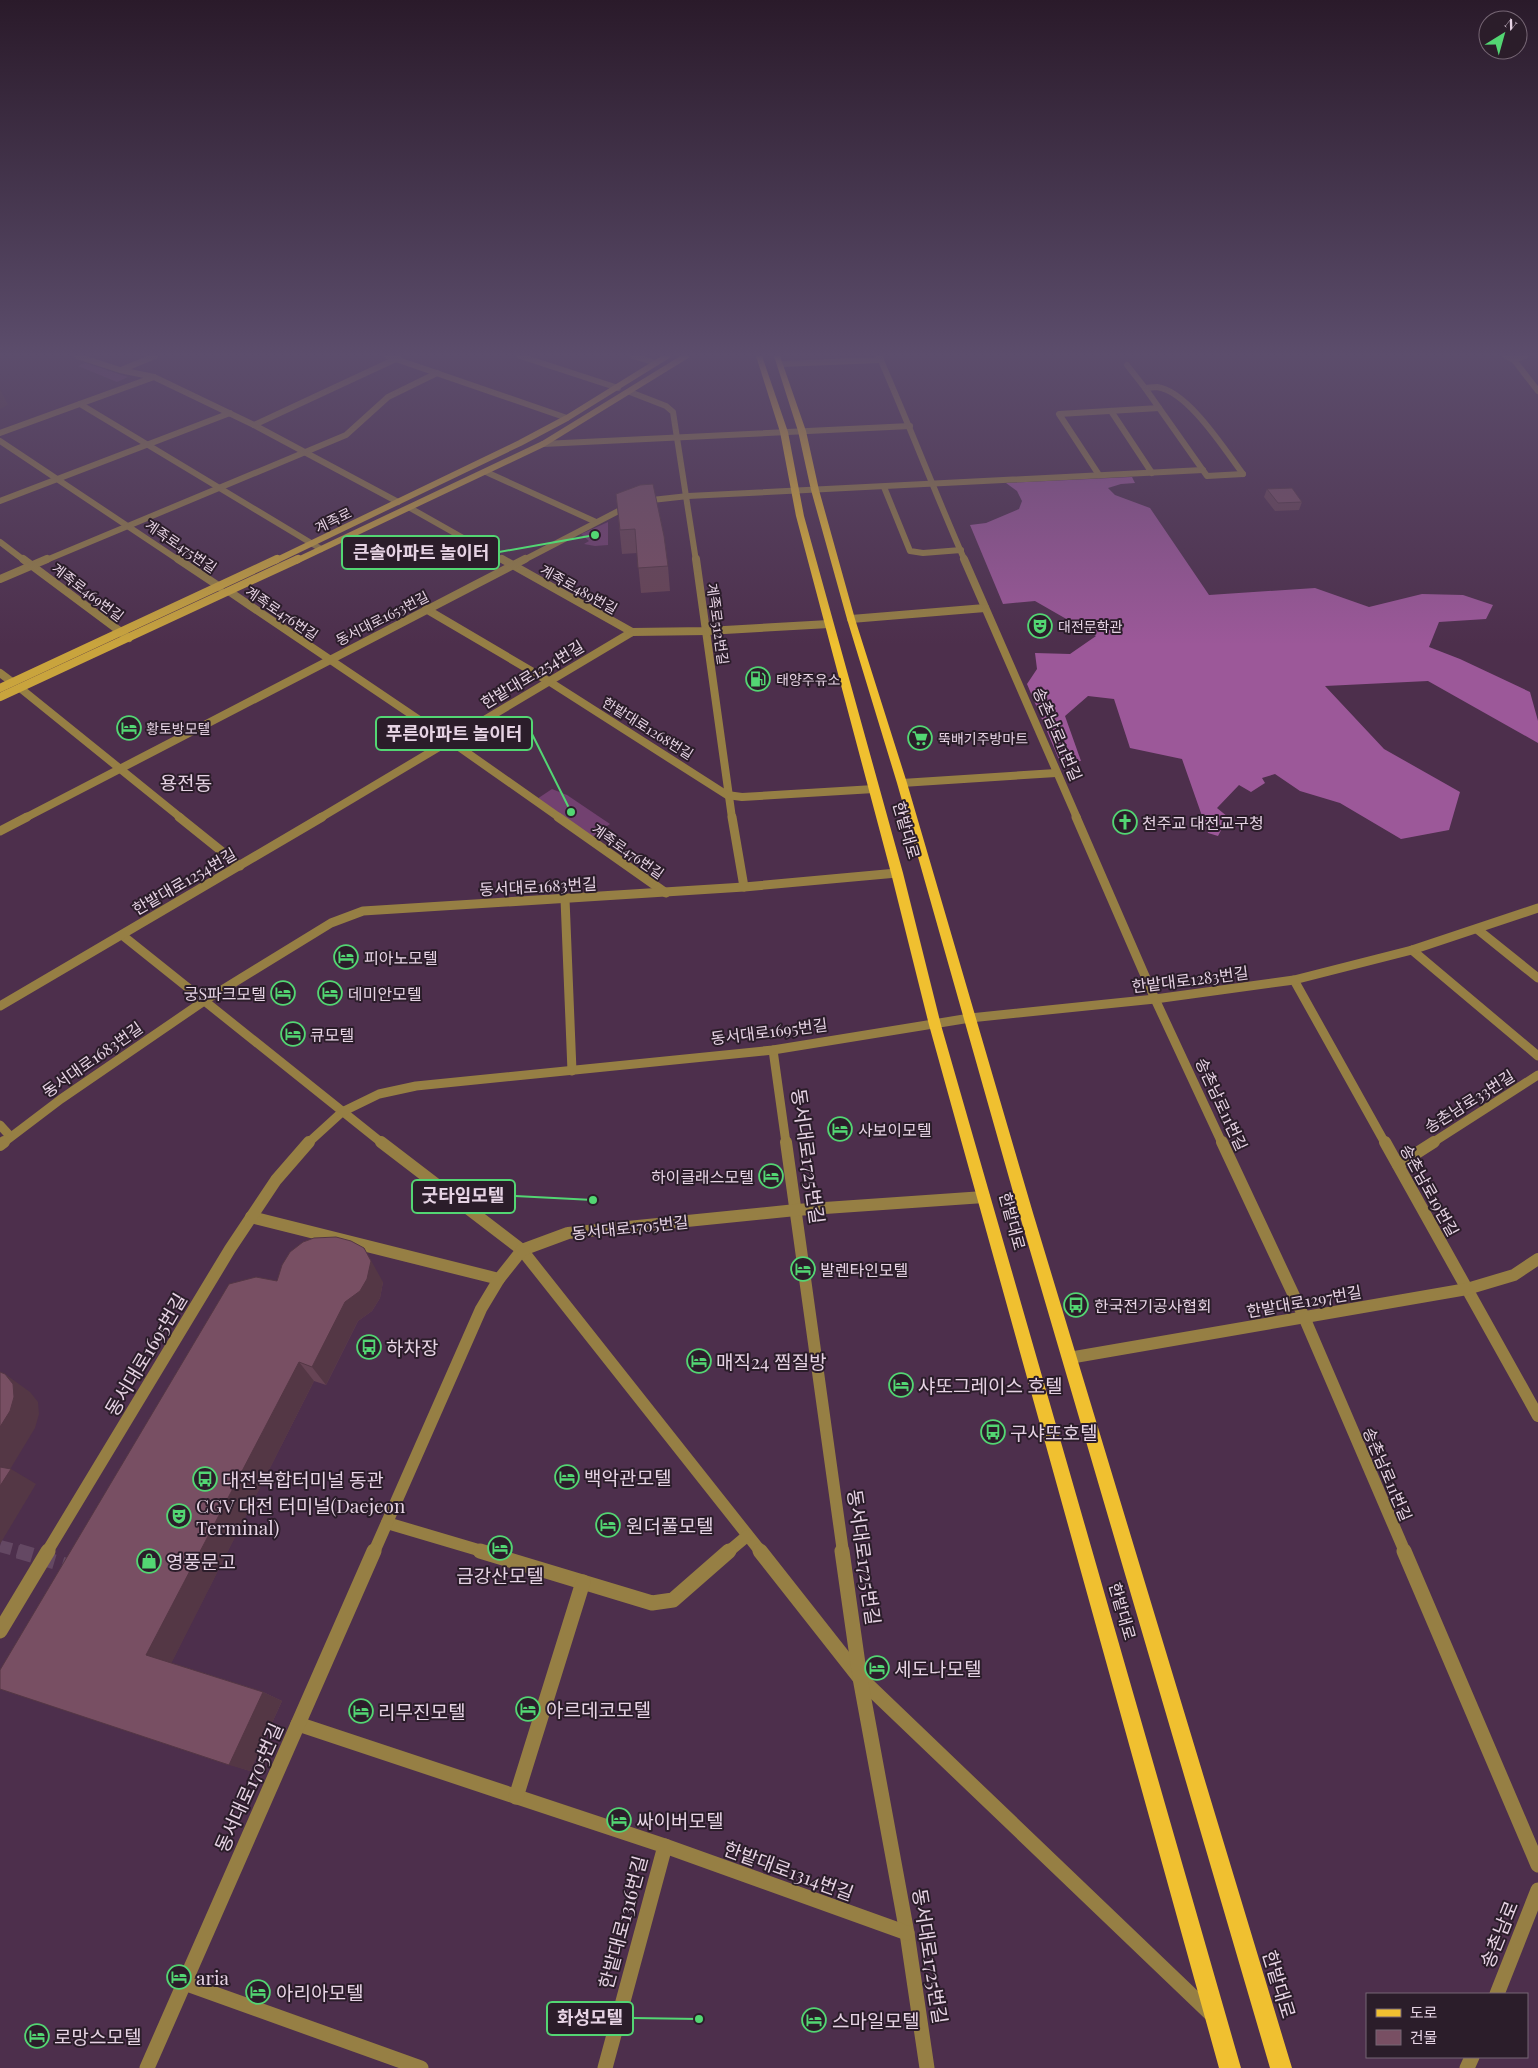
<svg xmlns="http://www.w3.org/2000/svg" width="1538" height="2068" font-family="'Playfair Display','Noto Sans KR',serif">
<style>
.green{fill:#724170}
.forest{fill:#9c5899}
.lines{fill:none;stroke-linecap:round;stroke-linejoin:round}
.pedestrian-tunnel-far1{stroke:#644863;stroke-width:12;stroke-dasharray:12 6;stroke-linecap:butt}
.pedestrian-tunnel{stroke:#644863;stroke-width:15;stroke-dasharray:15 8;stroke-linecap:butt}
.minor-far4{stroke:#967f44;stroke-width:6}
.minor-far3{stroke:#967f44;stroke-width:8}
.minor-far2{stroke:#967f44;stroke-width:9}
.minor-far1{stroke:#967f44;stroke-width:12}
.minor{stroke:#967f44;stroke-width:15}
.tertiary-far2{stroke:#967f44;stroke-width:9}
.tertiary-far1{stroke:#967f44;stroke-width:12}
.tertiary{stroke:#967f44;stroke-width:15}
.secondary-far1{stroke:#c9a43d;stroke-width:6}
.secondary{stroke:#c9a43d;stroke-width:8}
.primary{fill:#f0c030;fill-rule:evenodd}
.wall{fill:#674455}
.shaded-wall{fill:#543745}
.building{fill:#784f63;stroke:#543745}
.labels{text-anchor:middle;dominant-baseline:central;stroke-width:4;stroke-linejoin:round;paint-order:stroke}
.far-street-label{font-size:14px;fill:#e6d3e4;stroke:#2b1d2a}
.far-poi-label{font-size:14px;fill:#e6d3e4;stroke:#2b1d2a;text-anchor:start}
.street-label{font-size:16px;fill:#e6d3e4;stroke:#2b1d2a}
.poi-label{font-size:16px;fill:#e6d3e4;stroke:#2b1d2a;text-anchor:start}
.quarter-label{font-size:19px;fill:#e6d3e4;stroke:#2b1d2a}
.near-street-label{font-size:19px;fill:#e6d3e4;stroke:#2b1d2a}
.near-poi-label{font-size:19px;fill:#e6d3e4;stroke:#2b1d2a;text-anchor:start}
.leader{fill:none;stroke:#53d673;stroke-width:2}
.callout-dot{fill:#53d673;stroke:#2b1d2a;stroke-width:2}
.callout{fill:#2b1d2a;stroke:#53d673;stroke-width:2}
.callout-label{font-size:18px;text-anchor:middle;font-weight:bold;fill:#e6d3e4}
</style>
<rect width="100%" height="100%" fill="#4d2f4c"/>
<g class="green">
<path d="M85 363 128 377 117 382 78 366Z"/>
<path d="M608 522V545L595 546 584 544 589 541 581 534Z"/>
<path d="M552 789 567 795 610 824 588 840 534 801Z"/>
</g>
<path class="forest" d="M1132 477 1135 483 1121 484 1108 488 1115 495 1150 508 1209 595 1315 588 1369 607 1422 594 1463 595 1493 605 1486 619 1439 622 1429 647 1460 659 1530 692 1538 721V743L1428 681 1325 686 1384 749 1460 792 1449 830 1401 839 1340 803 1300 791 1275 774 1262 778 1265 783 1251 792 1239 785 1217 808 1228 817 1218 836 1208 833 1182 759 1130 748 1114 699 1088 696 1065 716 1081 761 1060 762 1027 684 1037 669 1035 653 1070 654 1096 636 1035 601 1003 604 970 525 986 523 1019 509 1022 501 1017 491 1006 483Z"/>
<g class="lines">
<path class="pedestrian-tunnel-far1" d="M0 1546 22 1552"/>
<path class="pedestrian-tunnel" d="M18 1551 75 1568"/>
<g class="minor-far4">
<path d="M77 356 120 370 154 377 254 425 398 502"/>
<path d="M387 356 567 418"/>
<path d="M520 356 618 388"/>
<path d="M633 356 656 363"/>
<path d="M879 356C909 424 935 493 965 561"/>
<path d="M1506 356 1514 360 1538 391"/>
<path d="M1514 360 1525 356"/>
<path d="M780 364 881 360"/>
<path d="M1127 365 1145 388C1149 388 1153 387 1157 387 1188 391 1225 450 1243 474"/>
<path d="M121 370 155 356"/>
<path d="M1145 388 1207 476 1243 474"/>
<path d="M630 392 666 406 673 412 696 561"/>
<path d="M80 404 321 549"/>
<path d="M1111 411 1152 473"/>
<path d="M254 425 398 358"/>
<path d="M0 433 154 377"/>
<path d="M0 441 180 561"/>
<path d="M543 444 910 426"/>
<path d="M486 472 596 522"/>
<path d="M1099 475 1059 414 1159 408"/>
<path d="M884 487 910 551 923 553 961 550"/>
<path d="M0 501 230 413"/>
<path d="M643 501 688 496 1203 470"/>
<path d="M410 508 504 561"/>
<path d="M0 542 25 561"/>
<path d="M44 561 346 435 388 397 437 373"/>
<path d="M522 561 630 505"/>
</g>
<g class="minor-far3">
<path d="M23 559 129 638"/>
<path d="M178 559 220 587"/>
<path d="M502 559 632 632"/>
<path d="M696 559 732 818"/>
<path d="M964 559 1077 818"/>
<path d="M0 579 47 559"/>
<path d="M230 592 449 740 560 818"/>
<path d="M426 609 550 682 727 795 742 797 874 789"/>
<path d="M851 619 985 608"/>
<path d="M0 673 12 682"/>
<path d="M20 688 181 818"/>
<path d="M902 783 1056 773"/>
<path d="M25 818 525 559"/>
<path d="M320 818 632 632 707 631 829 624"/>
</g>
<g class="minor-far2">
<path d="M179 817 240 866"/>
<path d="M558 817 666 893"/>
<path d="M732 817 744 887"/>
<path d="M1076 817 1155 999 1222 1143"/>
<path d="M0 831 27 817"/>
<path d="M565 899 572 1071"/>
<path d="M1477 929 1538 978"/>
<path d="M122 935 382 1143"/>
<path d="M1412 950 1538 1056"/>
<path d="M1294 980 1385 1143"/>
<path d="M0 1006 322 817"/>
<path d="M970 1018 1155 999 1294 980 1412 950 1538 908"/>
<path d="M773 1050 786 1143"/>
<path d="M0 1125 10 1136"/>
<path d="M3 1143 61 1099 204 1001 331 923 363 911 744 887 897 873"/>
<path d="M1432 1143 1538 1075"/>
</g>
<g class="minor-far1">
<path d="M381 1142 522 1250 761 1552"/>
<path d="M786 1142 843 1552"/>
<path d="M1222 1142 1304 1317 1405 1552"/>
<path d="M1385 1142 1538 1416"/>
<path d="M0 1145 4 1142"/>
<path d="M1398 1165 1434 1142"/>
<path d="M251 1217 499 1279"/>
<path d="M1069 1358 1467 1289 1514 1275 1538 1259"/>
<path d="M387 1523 485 1552"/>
<path d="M374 1552 481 1309 499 1279 522 1250 568 1233 796 1210 984 1197"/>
<path d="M728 1552 747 1536"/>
</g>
<g class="minor">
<path d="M480 1551 652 1603 673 1600 729 1551"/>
<path d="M760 1551 860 1678 1210 2013"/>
<path d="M842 1551 860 1678 907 1933 927 2068"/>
<path d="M1404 1551 1538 1865"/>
<path d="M298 1724 665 1846 907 1933"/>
<path d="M516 1797 583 1582"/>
<path d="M184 1983 421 2068"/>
<path d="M147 2068 374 1551"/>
<path d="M605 2068 665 1846"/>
</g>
<path class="tertiary-far2" d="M308 1143 342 1112 379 1094 416 1086 773 1050 970 1018"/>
<path class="tertiary-far1" d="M47 1552 230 1249 276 1180 309 1142"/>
<g class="tertiary">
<path d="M0 1631 48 1551"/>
<path d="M1497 1994 1538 1890"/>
<path d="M1467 2068 1472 2057"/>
</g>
<g class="secondary-far1">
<path d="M275 561 520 443 567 418 667 356"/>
<path d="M296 561 543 444 686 356"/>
</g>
<g class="secondary">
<path d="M0 688 277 559"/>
<path d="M0 697 298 559"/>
</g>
<g class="primary">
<path d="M756 356H762L788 432 804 516 903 873 941 1025 1241 2068H1219L929 1025 891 873 796 516 780 432Z"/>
<path d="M774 356H780L806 431 819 490 855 619 907 783 1033 1213 1292 2068H1270L1019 1213 897 783 847 619 811 490 798 431Z"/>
</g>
</g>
<g class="wall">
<path d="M1267 489 1302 502 1299 510 1275 511 1264 497Z"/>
<path d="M616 494 668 566 670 591 641 593 637 553 622 554Z"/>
<path d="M277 1281 383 1282 380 1298 372 1311 358 1321 326 1385 314 1381 171 1663 263 1692 282 1701 250 1771 0 1689Z"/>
</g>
<g class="shaded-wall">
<path d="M0 389 8 405 0 409Z"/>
<path d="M364 1248 383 1282 380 1298 372 1311 358 1321 326 1385 312 1367Z"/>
<path d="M299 1362 314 1381 170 1666 146 1655Z"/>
<path d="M5 1374 30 1392 38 1402 39 1414 35 1428 6 1476 11 1469 36 1484 0 1544V1427Z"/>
<path d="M263 1692 282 1701 250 1771 229 1765Z"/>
</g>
<g class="building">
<path d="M653 484 664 536 668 566 638 568 635 529 620 530 616 494 640 485Z"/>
<path d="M1292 488 1302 502 1278 503 1267 489Z"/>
<path d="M336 1237 351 1241 364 1248 371 1261 367 1279 360 1291 345 1302 312 1367 299 1362 146 1655 263 1692 229 1765 0 1689V1670L229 1284 256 1277 277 1281 282 1265 290 1252 303 1242 314 1238Z"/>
<path d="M0 1372 5 1374 13 1384 14 1397 10 1411 0 1427Z"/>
<path d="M0 1467 11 1469 0 1486Z"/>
</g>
<linearGradient id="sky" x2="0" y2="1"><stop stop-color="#2a1a2a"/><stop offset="0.55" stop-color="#5c4d6c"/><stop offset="1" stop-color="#5c4d6c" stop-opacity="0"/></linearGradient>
<rect width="1538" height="645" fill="url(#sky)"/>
<defs>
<g id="theatre-ring" transform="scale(1.25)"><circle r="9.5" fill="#2b1d2a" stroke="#53d673" stroke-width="1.5"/><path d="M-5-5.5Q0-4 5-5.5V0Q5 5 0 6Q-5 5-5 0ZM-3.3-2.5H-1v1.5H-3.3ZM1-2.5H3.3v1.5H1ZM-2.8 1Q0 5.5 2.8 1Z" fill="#53d673"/></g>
<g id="fuel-ring" transform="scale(1.25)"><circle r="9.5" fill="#2b1d2a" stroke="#53d673" stroke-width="1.5"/><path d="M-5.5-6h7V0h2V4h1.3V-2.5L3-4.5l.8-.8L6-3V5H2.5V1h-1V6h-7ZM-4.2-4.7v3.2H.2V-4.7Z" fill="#53d673"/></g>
<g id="hotel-ring" transform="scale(1.25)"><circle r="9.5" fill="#2b1d2a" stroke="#53d673" stroke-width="1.5"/><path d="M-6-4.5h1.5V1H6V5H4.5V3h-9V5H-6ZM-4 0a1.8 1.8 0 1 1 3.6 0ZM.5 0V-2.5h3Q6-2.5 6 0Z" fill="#53d673"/></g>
<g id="supermarket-ring" transform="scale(1.25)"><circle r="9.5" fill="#2b1d2a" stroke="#53d673" stroke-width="1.5"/><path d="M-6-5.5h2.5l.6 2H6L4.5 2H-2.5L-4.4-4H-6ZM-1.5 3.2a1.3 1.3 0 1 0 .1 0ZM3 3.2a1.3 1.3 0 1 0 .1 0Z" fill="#53d673"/></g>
<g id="church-ring" transform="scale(1.25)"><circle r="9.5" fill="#2b1d2a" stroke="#53d673" stroke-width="1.5"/><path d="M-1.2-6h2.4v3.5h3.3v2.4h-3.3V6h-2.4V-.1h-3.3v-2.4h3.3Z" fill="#53d673"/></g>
<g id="bus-ring" transform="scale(1.25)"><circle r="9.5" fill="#2b1d2a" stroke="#53d673" stroke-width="1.5"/><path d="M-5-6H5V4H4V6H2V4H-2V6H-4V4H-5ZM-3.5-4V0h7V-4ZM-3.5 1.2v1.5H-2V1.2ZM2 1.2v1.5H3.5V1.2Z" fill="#53d673"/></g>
<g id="shop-ring" transform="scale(1.25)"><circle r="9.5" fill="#2b1d2a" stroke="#53d673" stroke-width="1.5"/><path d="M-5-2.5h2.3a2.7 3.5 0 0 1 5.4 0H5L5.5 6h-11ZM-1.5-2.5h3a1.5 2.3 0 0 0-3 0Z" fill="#53d673"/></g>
</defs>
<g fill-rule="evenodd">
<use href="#theatre-ring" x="1040" y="626"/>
<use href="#fuel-ring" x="758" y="679"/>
<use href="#hotel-ring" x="129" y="728"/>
<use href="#supermarket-ring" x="920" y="738"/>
<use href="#church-ring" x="1125" y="822"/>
<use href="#hotel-ring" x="346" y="957"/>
<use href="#hotel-ring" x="283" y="993"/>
<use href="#hotel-ring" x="330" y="993"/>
<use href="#hotel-ring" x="293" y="1034"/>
<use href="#hotel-ring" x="840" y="1129"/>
<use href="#hotel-ring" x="771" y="1176"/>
<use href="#hotel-ring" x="803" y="1269"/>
<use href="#bus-ring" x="1076" y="1305"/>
<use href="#bus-ring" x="369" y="1347"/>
<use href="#hotel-ring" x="699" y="1361"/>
<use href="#hotel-ring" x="901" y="1385"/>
<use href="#bus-ring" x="993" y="1432"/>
<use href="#hotel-ring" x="567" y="1477"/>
<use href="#bus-ring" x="205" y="1479"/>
<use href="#theatre-ring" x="179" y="1516"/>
<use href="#hotel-ring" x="608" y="1525"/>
<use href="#hotel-ring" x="500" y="1548"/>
<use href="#shop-ring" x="149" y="1561"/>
<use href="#hotel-ring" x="877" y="1668"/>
<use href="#hotel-ring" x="528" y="1709"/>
<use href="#hotel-ring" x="361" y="1711"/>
<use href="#hotel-ring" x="619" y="1820"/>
<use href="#hotel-ring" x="179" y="1977"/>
<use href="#hotel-ring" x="258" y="1992"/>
<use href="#hotel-ring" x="814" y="2020"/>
<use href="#hotel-ring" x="37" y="2036"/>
</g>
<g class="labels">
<g class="far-street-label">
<text transform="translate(333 520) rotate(-26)">계족로</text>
<text transform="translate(181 546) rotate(34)">계족로475번길</text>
<text transform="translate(579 589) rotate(29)">계족로489번길</text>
<text transform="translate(88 592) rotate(37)">계족로469번길</text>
<text transform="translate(282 613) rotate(34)">계족로476번길</text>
<text transform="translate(382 618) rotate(-27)">동서대로1653번길</text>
<text transform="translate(718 624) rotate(82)">계족로512번길</text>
<text transform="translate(648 728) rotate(32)">한밭대로1268번길</text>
<text transform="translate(628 851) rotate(35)">계족로476번길</text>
</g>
<g class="far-poi-label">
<text x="1058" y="626">대전문학관</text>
<text x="776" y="679">태양주유소</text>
<text x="146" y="728">황토방모텔</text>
<text x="938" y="738">뚝배기주방마트</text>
</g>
<g class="street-label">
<text transform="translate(532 674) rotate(-31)">한밭대로1254번길</text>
<text transform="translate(1058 734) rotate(67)">송촌남로11번길</text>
<text transform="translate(907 830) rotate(74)">한밭대로</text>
<text transform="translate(184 881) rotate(-30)">한밭대로1254번길</text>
<text transform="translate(538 886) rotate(-3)">동서대로1683번길</text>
<text transform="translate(1190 979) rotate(-7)">한밭대로1283번길</text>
<text transform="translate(769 1031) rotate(-7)">동서대로1695번길</text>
<text transform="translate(92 1059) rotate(-35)">동서대로1683번길</text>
<text transform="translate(1469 1101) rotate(-32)">송촌남로33번길</text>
<text transform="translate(1222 1104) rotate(65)">송촌남로11번길</text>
<text transform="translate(1430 1190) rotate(61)">송촌남로19번길</text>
<text transform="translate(1013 1221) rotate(75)">한밭대로</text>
<text transform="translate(630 1227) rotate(-6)">동서대로1705번길</text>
<text transform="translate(1304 1301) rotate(-10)">한밭대로1297번길</text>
<text transform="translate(1388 1474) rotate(67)">송촌남로11번길</text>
<text transform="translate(1123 1611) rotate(74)">한밭대로</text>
</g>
<g class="poi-label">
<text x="1142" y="822">천주교 대전교구청</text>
<text x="364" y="957">피아노모텔</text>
<text x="266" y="993" text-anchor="end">궁S파크모텔</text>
<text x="348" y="993">데미안모텔</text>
<text x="310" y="1034">큐모텔</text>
<text x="858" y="1129">사보이모텔</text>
<text x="754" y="1176" text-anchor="end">하이클래스모텔</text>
<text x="820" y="1269">발렌타인모텔</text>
<text x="1094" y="1305">한국전기공사협회</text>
</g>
<g class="quarter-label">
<text x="186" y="782">용전동</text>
</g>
<g class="near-street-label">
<text transform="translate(809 1156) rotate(82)">동서대로1725번길</text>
<text transform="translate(145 1354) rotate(-59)">동서대로1695번길</text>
<text transform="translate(865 1557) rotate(82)">동서대로1725번길</text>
<text transform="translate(248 1787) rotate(-66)">동서대로1705번길</text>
<text transform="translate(789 1870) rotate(20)">한밭대로1314번길</text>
<text transform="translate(622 1922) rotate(-75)">한밭대로1316번길</text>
<text transform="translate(1498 1934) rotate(-68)">송촌남로</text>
<text transform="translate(931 1956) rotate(81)">동서대로1725번길</text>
<text transform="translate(1280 1984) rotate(73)">한밭대로</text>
</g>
<g class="near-poi-label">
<text x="386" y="1347">하차장</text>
<text x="716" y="1361">매직24 찜질방</text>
<text x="918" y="1385">샤또그레이스 호텔</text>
<text x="1010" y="1432">구샤또호텔</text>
<text x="584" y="1477">백악관모텔</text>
<text x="222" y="1479">대전복합터미널 동관</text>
<text x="196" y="1505">CGV 대전 터미널(Daejeon<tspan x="196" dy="22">Terminal)</tspan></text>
<text x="626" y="1525">원더풀모텔</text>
<text x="166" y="1561">영풍문고</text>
<text x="500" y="1575" text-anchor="middle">금강산모텔</text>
<text x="894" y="1668">세도나모텔</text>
<text x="546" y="1709">아르데코모텔</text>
<text x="378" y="1711">리무진모텔</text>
<text x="636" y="1820">싸이버모텔</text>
<text x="196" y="1977">aria</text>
<text x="276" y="1992">아리아모텔</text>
<text x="832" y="2020">스마일모텔</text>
<text x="54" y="2036">로망스모텔</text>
</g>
</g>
<path class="leader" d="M595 535L499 552M571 812L532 734M593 1200L515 1196M699 2019L633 2018"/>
<g class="callout-dot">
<circle cx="595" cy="535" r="5"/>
<circle cx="571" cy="812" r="5"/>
<circle cx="593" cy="1200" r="5"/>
<circle cx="699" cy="2019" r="5"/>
</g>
<g class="callout">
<rect x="342" y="536" width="157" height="33" rx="5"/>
<rect x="376" y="717" width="156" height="33" rx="5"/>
<rect x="412" y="1180" width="103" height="33" rx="5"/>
<rect x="547" y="2002" width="86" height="33" rx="5"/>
</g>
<g class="callout-label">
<text x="421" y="559">큰솔아파트 놀이터</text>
<text x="454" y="740">푸른아파트 놀이터</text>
<text x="463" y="1202">굿타임모텔</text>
<text x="590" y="2024">화성모텔</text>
</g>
<rect x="1366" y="1993" width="162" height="65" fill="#2b1d2a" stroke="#766674"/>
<rect x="1376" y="2009" width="25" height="8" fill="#f0c030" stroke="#766674"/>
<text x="1410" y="2018" font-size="15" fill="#e6d3e4">도로</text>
<rect x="1376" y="2030" width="25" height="15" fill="#784f63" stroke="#766674"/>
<text x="1410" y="2043" font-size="15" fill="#e6d3e4">건물</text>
<g transform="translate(1503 35) rotate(37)"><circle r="24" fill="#2b1d2a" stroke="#766674"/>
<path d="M0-4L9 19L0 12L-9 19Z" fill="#53d673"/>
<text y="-8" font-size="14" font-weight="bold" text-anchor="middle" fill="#e6d3e4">N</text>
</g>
</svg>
